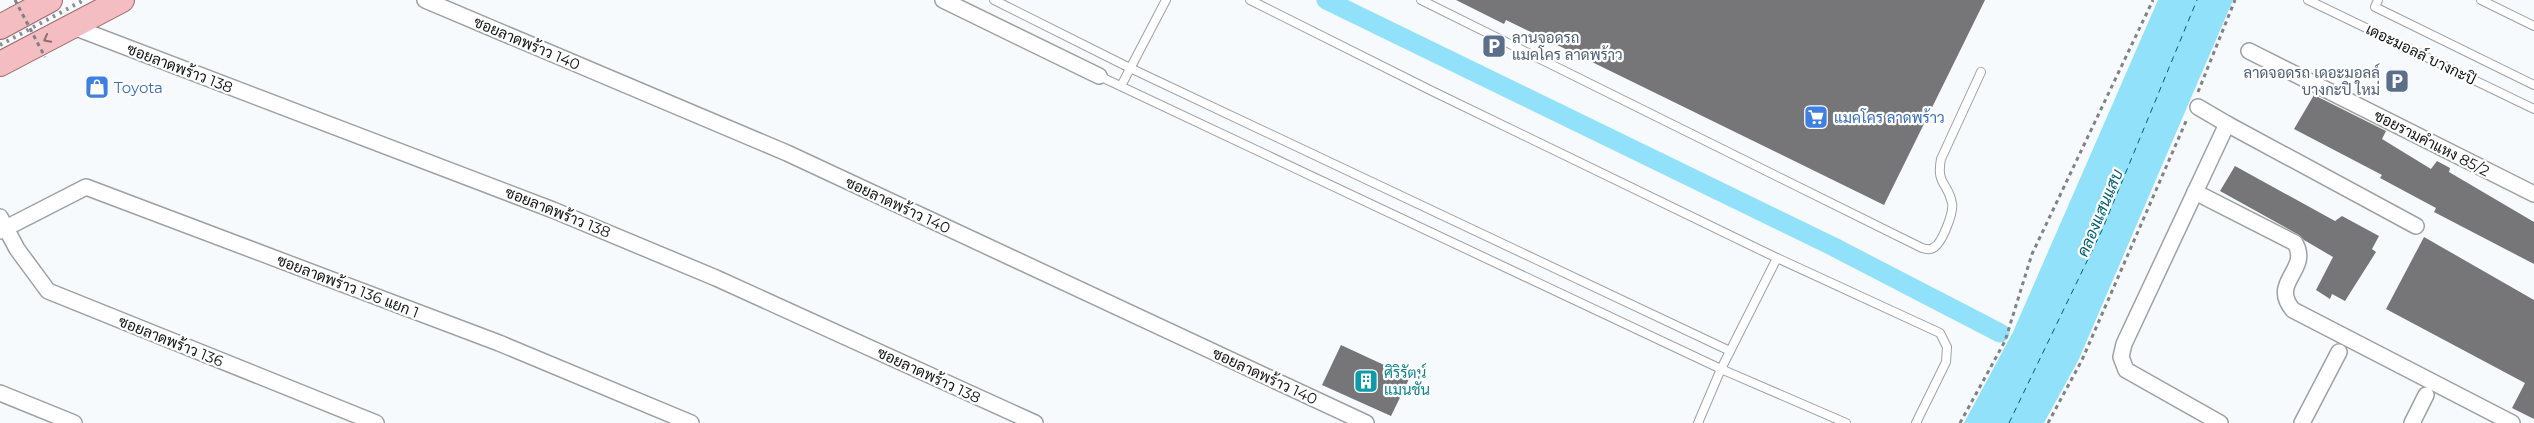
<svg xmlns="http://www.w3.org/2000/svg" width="2534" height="423" font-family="Montserrat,Sarabun,sans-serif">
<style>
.water{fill:#91e1fb}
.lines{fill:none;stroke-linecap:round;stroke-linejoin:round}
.canal{stroke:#91e1fb;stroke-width:19}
.ferry{stroke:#005f75;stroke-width:1;stroke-dasharray:6 5;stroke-linecap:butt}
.building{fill:#767578}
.service-casing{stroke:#9ea1a3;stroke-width:10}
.minor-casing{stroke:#9ea1a3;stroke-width:18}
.primary-casing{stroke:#9f6568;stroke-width:26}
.path{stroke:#808283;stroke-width:3;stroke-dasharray:4 4;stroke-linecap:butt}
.service{stroke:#fff;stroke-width:8}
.minor{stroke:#fff;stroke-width:15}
.primary{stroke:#f3bdc1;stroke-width:24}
.rail{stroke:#8b8d8e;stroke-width:4;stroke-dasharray:2.5 5;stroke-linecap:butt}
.path-bridge{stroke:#808283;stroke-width:3;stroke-dasharray:4 4;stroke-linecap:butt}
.oneway{stroke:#8d7072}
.labels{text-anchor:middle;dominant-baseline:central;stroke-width:4.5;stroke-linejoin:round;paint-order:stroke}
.service-label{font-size:15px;fill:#4e5e75;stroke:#fff;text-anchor:start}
.street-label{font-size:15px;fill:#111212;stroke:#fff}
.shop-label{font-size:15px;fill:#366cbe;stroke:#fff;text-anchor:start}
.culture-label{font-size:15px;fill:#0d838f;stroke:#fff;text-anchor:start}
.water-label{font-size:16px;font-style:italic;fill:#005f75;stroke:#fff}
</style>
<rect width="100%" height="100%" fill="#f7fafc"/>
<path class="water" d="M2158 0H2233L2079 359 2044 423H1964L2013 332Z"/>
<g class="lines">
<path class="canal" d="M1326 0 1834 247 2000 333"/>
<path class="ferry" d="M2009 423 2102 230 2197 0"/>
</g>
<g class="building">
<path d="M1456 0H1985L1884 205 1506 20 1504 24Z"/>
<path d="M2314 95 2386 131 2382 139 2431 169 2437 161 2450 168 2449 172 2534 222V264L2434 212 2436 208 2380 178 2382 175 2294 129Z"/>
<path d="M2235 166 2335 221 2342 216 2379 236 2372 249 2376 252 2345 301 2332 294 2330 299 2316 290 2333 257 2304 240 2299 235 2220 191Z"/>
<path d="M2424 237 2534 300V419L2512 408 2525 383 2386 309Z"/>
<path d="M1341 345 1410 377 1391 416 1322 385Z"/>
</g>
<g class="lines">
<g class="service-casing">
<g id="service">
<path d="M994 0 1130 68 1730 351"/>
<path d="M1250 0 1432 91 1777 258 1721 369 1698 423"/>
<path d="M1421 0 1922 248C1925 249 1930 250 1933 248 1942 244 1954 212 1952 203 1948 182 1936 185 1941 159L1981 72"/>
<path d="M2308 0 2534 109"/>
<path d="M2378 0 2375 7 2534 85"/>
<path d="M2481 0 2534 26"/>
<path d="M1099 76 1721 369 1846 423"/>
<path d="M1121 86 1166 0"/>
<path d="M1777 258 1940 333 1947 347 1946 362 1916 423"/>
</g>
</g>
<g class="minor-casing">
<g id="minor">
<path d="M425 0 787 153 1366 423"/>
<path d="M943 0 1099 76"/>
<path d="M71 26 553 210 716 278 1035 423"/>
<path d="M2249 51 2534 194"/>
<path d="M2198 107 2227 124"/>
<path d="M2195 192 2295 243C2311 270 2269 282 2293 310L2512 423"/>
<path d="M0 217 17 249 48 291 376 423"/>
<path d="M0 231 86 187 499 343 691 423"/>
<path d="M0 393 74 423"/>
<path d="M2220 423 2126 370 2121 357 2124 344 2227 124 2416 226"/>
<path d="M2302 423 2339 352"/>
<path d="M2412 423 2426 395"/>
</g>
</g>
<g class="primary-casing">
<g id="primary">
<path d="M0 27 50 0"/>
<path d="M0 64 122 0"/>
</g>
</g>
<g class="path">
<path d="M2198 92 2235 0"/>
<path d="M1960 423 2005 341 2032 254 2153 0"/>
<path d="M2048 423 2082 360 2187 119"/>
</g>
<use href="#service" class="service"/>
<use href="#minor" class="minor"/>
<use href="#primary" class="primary"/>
<path class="rail" d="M0 45 84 0"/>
<path class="path-bridge" d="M15 0 45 57"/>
</g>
<defs><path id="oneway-chevron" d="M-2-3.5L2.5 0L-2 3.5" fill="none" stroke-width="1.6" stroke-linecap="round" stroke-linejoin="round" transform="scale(1.25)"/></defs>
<use class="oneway" href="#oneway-chevron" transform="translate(47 39) rotate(152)"/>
<defs>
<g id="parking-square" transform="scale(1.25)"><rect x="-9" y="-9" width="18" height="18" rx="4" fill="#5c6f8a" stroke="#fff"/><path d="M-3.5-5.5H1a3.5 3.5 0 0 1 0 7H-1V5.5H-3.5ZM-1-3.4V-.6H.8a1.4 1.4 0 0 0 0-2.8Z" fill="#fff"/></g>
<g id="shop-square" transform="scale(1.25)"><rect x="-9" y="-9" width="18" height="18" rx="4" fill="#3f7fe0" stroke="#fff"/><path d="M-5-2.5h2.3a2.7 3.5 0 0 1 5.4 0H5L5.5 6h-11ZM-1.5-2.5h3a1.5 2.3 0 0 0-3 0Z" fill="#fff"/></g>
<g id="supermarket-square" transform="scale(1.25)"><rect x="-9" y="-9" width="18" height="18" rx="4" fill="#3f7fe0" stroke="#fff"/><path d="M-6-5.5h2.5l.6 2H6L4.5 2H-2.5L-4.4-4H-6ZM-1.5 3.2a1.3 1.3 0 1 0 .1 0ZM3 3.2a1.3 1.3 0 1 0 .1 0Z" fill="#fff"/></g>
<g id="building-square" transform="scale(1.25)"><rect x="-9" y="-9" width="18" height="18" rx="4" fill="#0f9aa8" stroke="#fff"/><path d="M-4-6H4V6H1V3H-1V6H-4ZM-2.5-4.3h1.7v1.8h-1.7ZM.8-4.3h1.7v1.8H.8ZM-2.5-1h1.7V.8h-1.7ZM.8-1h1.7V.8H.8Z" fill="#fff"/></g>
</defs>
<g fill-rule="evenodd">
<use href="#parking-square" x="1494" y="46"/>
<use href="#parking-square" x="2397" y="81"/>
<use href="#shop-square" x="97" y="87"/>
<use href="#supermarket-square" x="1816" y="117"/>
<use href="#building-square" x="1366" y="381"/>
</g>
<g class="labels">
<g class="service-label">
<text x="1512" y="37">ลานจอดรถ<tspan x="1512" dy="17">แมคโคร ลาดพร้าว</tspan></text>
<text x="2380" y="72" text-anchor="end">ลาดจอดรถ เดอะมอลล์<tspan x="2380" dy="17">บางกะปิ ใหม่</tspan></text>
</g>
<g class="street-label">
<text transform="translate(527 43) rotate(23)">ซอยลาดพร้าว 140</text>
<text transform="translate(2421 54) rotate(26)">เดอะมอลล์ บางกะปิ</text>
<text transform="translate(180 68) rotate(21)">ซอยลาดพร้าว 138</text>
<text transform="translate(2432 143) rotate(27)">ซอยรามคำแหง 85/2</text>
<text transform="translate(898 205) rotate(25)">ซอยลาดพร้าว 140</text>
<text transform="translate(558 212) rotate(22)">ซอยลาดพร้าว 138</text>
<text transform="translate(348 286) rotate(21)">ซอยลาดพร้าว 136 แยก 1</text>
<text transform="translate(171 341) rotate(22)">ซอยลาดพร้าว 136</text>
<text transform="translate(929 375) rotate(25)">ซอยลาดพร้าว 138</text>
<text transform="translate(1265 376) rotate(25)">ซอยลาดพร้าว 140</text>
</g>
<g class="shop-label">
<text x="114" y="87">Toyota</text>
<text x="1834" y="117">แมคโคร ลาดพร้าว</text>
</g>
<g class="culture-label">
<text x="1384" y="372">ศิริรัตน์<tspan x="1384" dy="17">แมนชั่น</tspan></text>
</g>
<g class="water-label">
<text transform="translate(2100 213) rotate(-67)">คลองแสนแสบ</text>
</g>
</g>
</svg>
